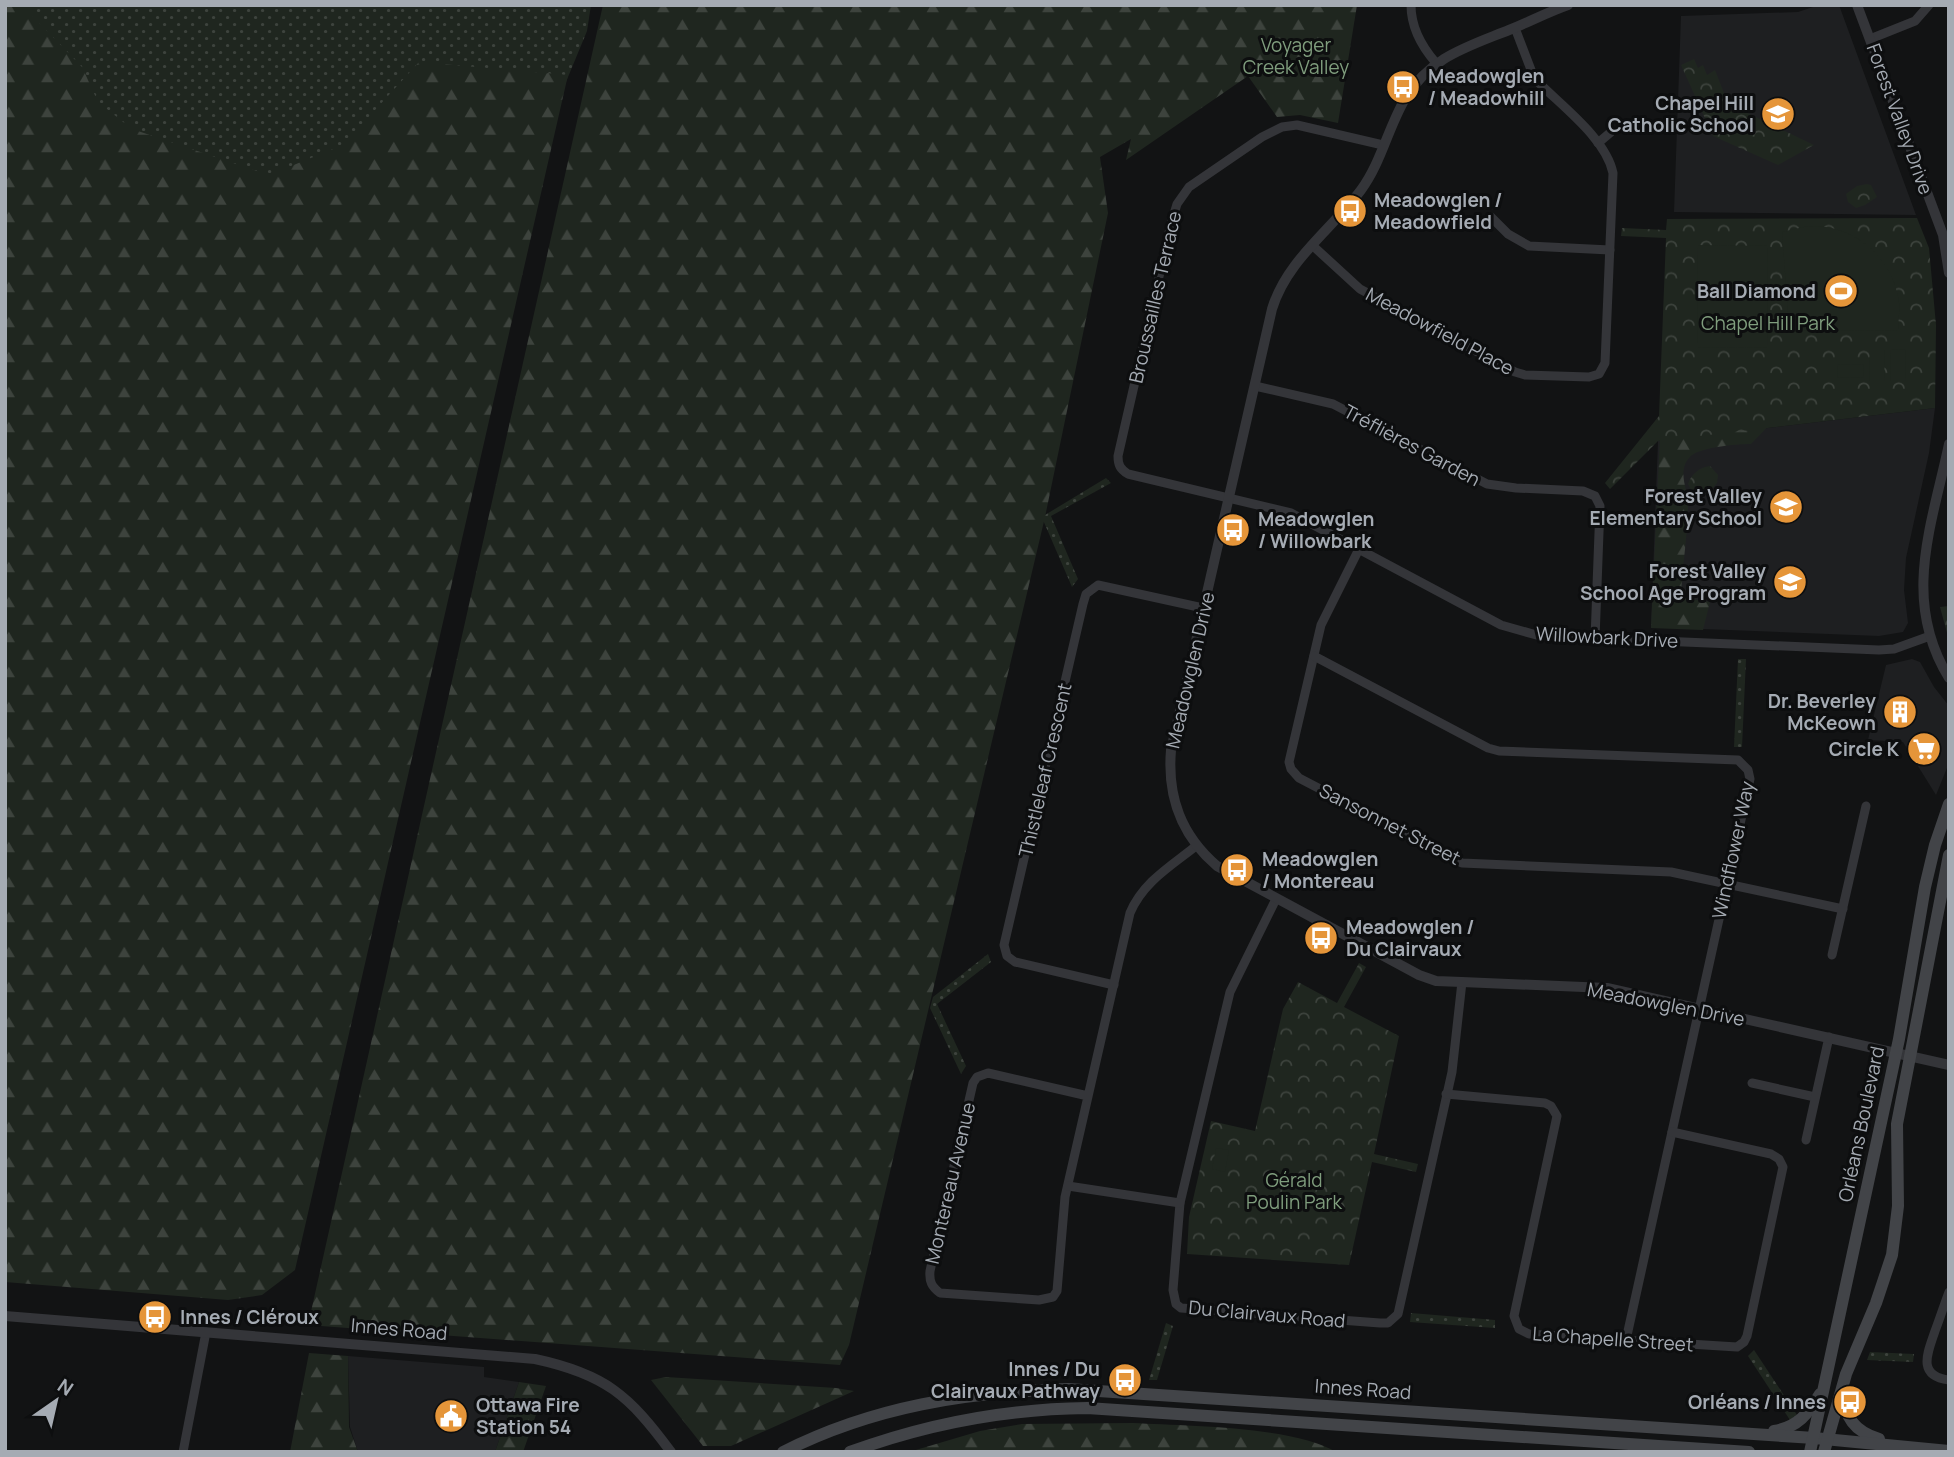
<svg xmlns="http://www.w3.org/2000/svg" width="1954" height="1457" font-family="Manrope,sans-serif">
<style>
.built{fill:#1e1f21}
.grass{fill:url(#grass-dots)}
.forest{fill:url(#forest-firs)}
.park{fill:url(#park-crowns)}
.garden{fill:#1f261f}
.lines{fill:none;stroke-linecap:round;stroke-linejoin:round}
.minor{stroke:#343539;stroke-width:9}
.tertiary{stroke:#343539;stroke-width:10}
.secondary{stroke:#424448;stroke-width:12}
.labels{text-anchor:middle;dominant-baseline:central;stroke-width:6;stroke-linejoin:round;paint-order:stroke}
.park-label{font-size:19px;fill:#7f9d7d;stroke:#0d0e0f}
.poi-label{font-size:19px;font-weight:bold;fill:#a5abb3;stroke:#0d0e0f;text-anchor:end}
.street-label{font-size:19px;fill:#a5abb3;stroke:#0d0e0f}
</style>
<defs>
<pattern id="grass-dots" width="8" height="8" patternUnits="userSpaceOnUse" patternTransform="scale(1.75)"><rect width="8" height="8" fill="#1f261f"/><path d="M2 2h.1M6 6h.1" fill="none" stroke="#3d433d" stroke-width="1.8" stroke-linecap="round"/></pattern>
<pattern id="forest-firs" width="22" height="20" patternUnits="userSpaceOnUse" patternTransform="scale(1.75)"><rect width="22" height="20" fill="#1f261f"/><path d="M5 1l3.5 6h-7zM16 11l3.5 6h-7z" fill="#3d433d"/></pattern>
<pattern id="park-crowns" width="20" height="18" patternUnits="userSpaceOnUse" patternTransform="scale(1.75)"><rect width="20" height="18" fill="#1f261f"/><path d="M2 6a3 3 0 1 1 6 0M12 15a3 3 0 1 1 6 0" fill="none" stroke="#3d433d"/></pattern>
</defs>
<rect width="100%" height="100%" fill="#121314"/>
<g class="built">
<path d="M1819 5H1839L1916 215 1674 212 1681 16 1798 12Z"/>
<path d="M1935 408 1929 453 1906 558 1904 590 1908 623 1903 632 1879 636 1651 627 1658 441Z"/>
<path d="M1912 659 1920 662 1934 687 1949 706V763L1936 795 1903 742 1868 740 1886 665Z"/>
<path d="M348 1356 484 1367V1377L519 1382 495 1452H358L350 1427Z"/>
</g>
<g class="grass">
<path d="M5 5H591L587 31 561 94 333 190 136 147Z"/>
<path d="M1106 478 1111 483 1051 516 1078 579 1072 587 1043 520 1045 515Z"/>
<path d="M1738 659H1746L1742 747H1734Z"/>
<path d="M988 954 991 962 937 1004 966 1066 961 1074 930 1008 933 997Z"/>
<path d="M1411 1313 1495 1320V1328L1410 1322Z"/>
<path d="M1166 1323 1173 1326 1157 1380H1149Z"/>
<path d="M1754 1350 1797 1415 1790 1420 1748 1356Z"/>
<path d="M1870 1352 1914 1354 1913 1362 1867 1360Z"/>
</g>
<g class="forest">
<path d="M5 5H22L82 67 98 102 132 129 269 175 343 145 419 62 568 75 295 1270 262 1295 228 1300 5 1282Z"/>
<path d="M603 5H1357L1338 123 1300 115 1277 117 1248 76 1126 160 1131 139 1100 157 1108 213 1045 517 849 1345 840 1365 308 1325Z"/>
<path d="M1663 373 1783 411 1751 444C1737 444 1697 447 1689 458 1677 472 1688 489 1688 505 1688 535 1682 566 1681 597L1710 602 1703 630 1651 628Z"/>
<path d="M309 1353 348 1356 349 1427 358 1452H290Z"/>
<path d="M666 1377 836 1388 854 1391 731 1446H703L651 1380Z"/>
<path d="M519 1382 546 1386 523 1452H495Z"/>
<path d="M1133 1423C1183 1426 1295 1426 1336 1452H909L980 1431 1022 1424Z"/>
</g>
<g class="park">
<path d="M1694 59 1698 68 1703 65 1707 75 1715 70 1731 111 1739 109 1814 145 1778 165 1713 136 1681 65Z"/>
<path d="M1867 184 1871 185 1877 197 1865 205 1856 208 1848 202 1846 194 1857 186Z"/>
<path d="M1917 218 1929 248 1936 325 1935 408 1658 441 1610 489 1605 483 1659 416 1666 238 1621 236 1622 228 1666 230 1667 219Z"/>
<path d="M1710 466 1718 475 1717 483 1708 494 1693 493 1688 484C1691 474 1700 467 1710 466Z"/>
<path d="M1949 606V640L1940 607Z"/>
<path d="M1359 963 1366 967 1344 1007 1399 1036 1374 1154 1418 1164 1416 1172 1372 1162 1349 1265 1187 1254 1189 1217 1211 1121 1255 1131 1283 1009 1298 982 1337 1003Z"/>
</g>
<g class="garden">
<path d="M1808 226C1817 227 1827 226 1835 229 1869 238 1895 268 1899 303 1900 312 1898 322 1898 330L1794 331 1789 326 1782 232Z"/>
<path d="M1698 245 1768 246 1767 348 1697 347Z"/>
<path d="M1870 349H1885L1884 381H1869Z"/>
<path d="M1891 349 1906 350 1905 381H1890Z"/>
<path d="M1838 364 1864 365 1863 378 1837 377Z"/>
<path d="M1216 1148 1229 1150 1225 1172 1212 1169Z"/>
<path d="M1292 1189 1297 1194 1295 1203 1290 1210 1281 1211C1278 1202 1283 1192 1292 1189Z"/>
</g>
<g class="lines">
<g class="minor">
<path d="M1411 5C1411 27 1422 47 1436 63"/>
<path d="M1870 39 1915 21 1929 5"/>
<path d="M1598 143 1611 132"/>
<path d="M1383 145 1297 125 1282 127 1262 137 1189 187 1177 204 1171 224 1118 456C1118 465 1120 469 1128 474L1291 513 1501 625 1540 636 1879 650 1894 649 1930 636"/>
<path d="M1491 217 1508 234 1529 246 1610 250"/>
<path d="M1312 245 1360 289 1515 372 1525 375 1589 377 1599 374 1605 363 1613 173C1606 139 1563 107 1539 83L1533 75 1515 28"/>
<path d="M1255 386 1333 404 1487 484 1516 488 1583 491 1595 496 1600 506 1595 639"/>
<path d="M1359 549 1321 625 1289 762 1291 769 1299 778 1462 863 1671 872 1843 909"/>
<path d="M1314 656 1488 748 1499 751 1738 760 1748 770 1750 779 1626 1340"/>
<path d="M1276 899 1230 992 1180 1203 1173 1290 1176 1304 1181 1308 1380 1323H1388L1398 1314 1452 1072 1462 982"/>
<path d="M1832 955 1866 806"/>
<path d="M1114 985 1015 962 1007 956 1004 945 1083 604 1086 594 1098 585 1203 608"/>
<path d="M1752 1083 1815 1097"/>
<path d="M1446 1094 1545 1103 1551 1106 1557 1116 1514 1316 1519 1329 1529 1334 1737 1347 1744 1342 1747 1336 1783 1167 1779 1159 1771 1154 1672 1132"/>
<path d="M1088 1096 988 1073 977 1077 973 1083 930 1271C929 1282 932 1287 940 1293L1039 1300 1053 1297 1057 1291 1065 1197 1130 913C1143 882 1171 866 1196 846"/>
<path d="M1806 1140 1829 1037"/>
<path d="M1068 1186 1180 1203"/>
<path d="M1949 1292C1944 1305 1940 1318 1935 1331 1928 1352 1916 1376 1949 1380"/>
<path d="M183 1452 206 1332"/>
</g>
<g class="tertiary">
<path d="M1568 5C1548 12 1529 22 1509 30 1467 47 1430 57 1405 99 1388 128 1381 163 1361 190 1331 230 1287 260 1272 309L1171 750C1167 797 1181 835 1217 866L1419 975 1436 981 1462 982 1607 988 1949 1065"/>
<path d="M1857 5 1943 235 1949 273"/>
<path d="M1949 444C1932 525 1901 600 1949 678"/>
<path d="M5 1316 535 1359C605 1374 629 1395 671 1452"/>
</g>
<g class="secondary">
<path d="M1843 1392C1845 1418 1854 1431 1879 1439"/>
<path d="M1774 1431C1798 1427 1808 1414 1820 1394"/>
<path d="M783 1452C874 1406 967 1392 1068 1389L1814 1438 1949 1451"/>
<path d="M850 1452C926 1424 1005 1409 1087 1408L1749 1452"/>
<path d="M1810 1452 1899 1039 1925 887 1935 845 1949 804"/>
<path d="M1824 1452 1846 1374 1876 1303 1892 1255 1898 1206 1897 1124 1949 855"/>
</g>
</g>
<defs>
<g id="bus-disc" transform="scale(1.75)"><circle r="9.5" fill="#e59539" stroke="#0d0e0f"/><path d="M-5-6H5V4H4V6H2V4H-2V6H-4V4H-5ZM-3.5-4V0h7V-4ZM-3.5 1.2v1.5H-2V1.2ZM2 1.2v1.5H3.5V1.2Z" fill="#fff"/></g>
<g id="school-disc" transform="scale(1.75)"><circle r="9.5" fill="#e59539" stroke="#0d0e0f"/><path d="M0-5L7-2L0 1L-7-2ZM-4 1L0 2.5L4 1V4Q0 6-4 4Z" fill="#fff"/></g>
<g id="stadium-disc" transform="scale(1.75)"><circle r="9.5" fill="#e59539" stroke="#0d0e0f"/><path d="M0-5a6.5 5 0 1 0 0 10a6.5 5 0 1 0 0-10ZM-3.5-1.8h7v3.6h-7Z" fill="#fff"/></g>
<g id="building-disc" transform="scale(1.75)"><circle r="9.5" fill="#e59539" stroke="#0d0e0f"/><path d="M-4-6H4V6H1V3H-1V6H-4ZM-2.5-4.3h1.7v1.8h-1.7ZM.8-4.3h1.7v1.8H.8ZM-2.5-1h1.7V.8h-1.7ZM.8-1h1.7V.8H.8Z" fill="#fff"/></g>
<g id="supermarket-disc" transform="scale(1.75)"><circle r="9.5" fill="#e59539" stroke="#0d0e0f"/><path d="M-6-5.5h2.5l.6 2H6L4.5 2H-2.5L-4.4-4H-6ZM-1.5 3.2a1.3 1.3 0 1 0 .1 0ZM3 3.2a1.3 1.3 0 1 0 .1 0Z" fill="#fff"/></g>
<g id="civic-disc" transform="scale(1.75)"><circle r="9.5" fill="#e59539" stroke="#0d0e0f"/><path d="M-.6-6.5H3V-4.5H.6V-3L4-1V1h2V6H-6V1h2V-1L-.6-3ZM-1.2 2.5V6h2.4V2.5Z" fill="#fff"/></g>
</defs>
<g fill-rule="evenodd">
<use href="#bus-disc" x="1403" y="87"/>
<use href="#school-disc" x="1778" y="114"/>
<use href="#bus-disc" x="1350" y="211"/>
<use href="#stadium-disc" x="1841" y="291"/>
<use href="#school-disc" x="1786" y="507"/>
<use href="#bus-disc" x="1233" y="530"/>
<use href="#school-disc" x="1790" y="582"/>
<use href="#building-disc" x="1900" y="712"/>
<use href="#supermarket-disc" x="1924" y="749"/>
<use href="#bus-disc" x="1237" y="870"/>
<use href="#bus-disc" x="1321" y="938"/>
<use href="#bus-disc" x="155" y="1317"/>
<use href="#bus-disc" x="1125" y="1380"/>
<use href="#bus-disc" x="1850" y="1402"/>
<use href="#civic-disc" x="451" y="1416"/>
</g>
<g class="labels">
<g class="park-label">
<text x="1296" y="45">Voyager<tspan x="1296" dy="22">Creek Valley</tspan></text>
<text x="1768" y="323">Chapel Hill Park</text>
<text x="1294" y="1180">Gérald<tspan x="1294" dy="22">Poulin Park</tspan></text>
</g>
<g class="poi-label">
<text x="1428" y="76" text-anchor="start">Meadowglen<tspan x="1428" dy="22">/ Meadowhill</tspan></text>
<text x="1754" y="103">Chapel Hill<tspan x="1754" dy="22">Catholic School</tspan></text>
<text x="1374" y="200" text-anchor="start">Meadowglen /<tspan x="1374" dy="22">Meadowfield</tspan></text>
<text x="1816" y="291">Ball Diamond</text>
<text x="1762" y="496">Forest Valley<tspan x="1762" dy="22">Elementary School</tspan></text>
<text x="1258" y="519" text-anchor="start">Meadowglen<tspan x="1258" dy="22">/ Willowbark</tspan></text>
<text x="1766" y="571">Forest Valley<tspan x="1766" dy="22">School Age Program</tspan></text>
<text x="1876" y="701">Dr. Beverley<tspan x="1876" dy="22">McKeown</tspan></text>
<text x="1899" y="749">Circle K</text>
<text x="1262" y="859" text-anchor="start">Meadowglen<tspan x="1262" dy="22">/ Montereau</tspan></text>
<text x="1346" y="927" text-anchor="start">Meadowglen /<tspan x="1346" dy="22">Du Clairvaux</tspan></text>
<text x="180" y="1317" text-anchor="start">Innes / Cléroux</text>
<text x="1100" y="1369">Innes / Du<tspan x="1100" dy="22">Clairvaux Pathway</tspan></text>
<text x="1826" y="1402">Orléans / Innes</text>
<text x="476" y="1405" text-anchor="start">Ottawa Fire<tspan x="476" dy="22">Station 54</tspan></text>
</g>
<g class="street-label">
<text transform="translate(1900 119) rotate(70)">Forest Valley Drive</text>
<text transform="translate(1155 297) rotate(-77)">Broussailles Terrace</text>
<text transform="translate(1440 331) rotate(28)">Meadowfield Place</text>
<text transform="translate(1412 445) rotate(28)">Tréflières Garden</text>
<text transform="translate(1607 637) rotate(3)">Willowbark Drive</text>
<text transform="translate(1190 670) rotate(-77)">Meadowglen Drive</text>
<text transform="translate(1045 770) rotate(-77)">Thistleleaf Crescent</text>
<text transform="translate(1390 824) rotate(27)">Sansonnet Street</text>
<text transform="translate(1733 850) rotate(-78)">Windflower Way</text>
<text transform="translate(1666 1004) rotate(11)">Meadowglen Drive</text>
<text transform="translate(1861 1124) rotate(-78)">Orléans Boulevard</text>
<text transform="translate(950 1183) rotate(-77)">Montereau Avenue</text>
<text transform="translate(1267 1314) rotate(5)">Du Clairvaux Road</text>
<text transform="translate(399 1329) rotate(5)">Innes Road</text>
<text transform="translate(1613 1339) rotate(4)">La Chapelle Street</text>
<text transform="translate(1363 1389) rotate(4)">Innes Road</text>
</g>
</g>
<rect width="1954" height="1457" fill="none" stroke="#a5abb3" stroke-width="14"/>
<g transform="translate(56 1401) rotate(34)" stroke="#0d0e0f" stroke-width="5" paint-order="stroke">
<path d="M0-5L12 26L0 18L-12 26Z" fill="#a5abb3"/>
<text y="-10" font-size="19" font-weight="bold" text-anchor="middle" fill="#a5abb3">N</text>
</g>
</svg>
